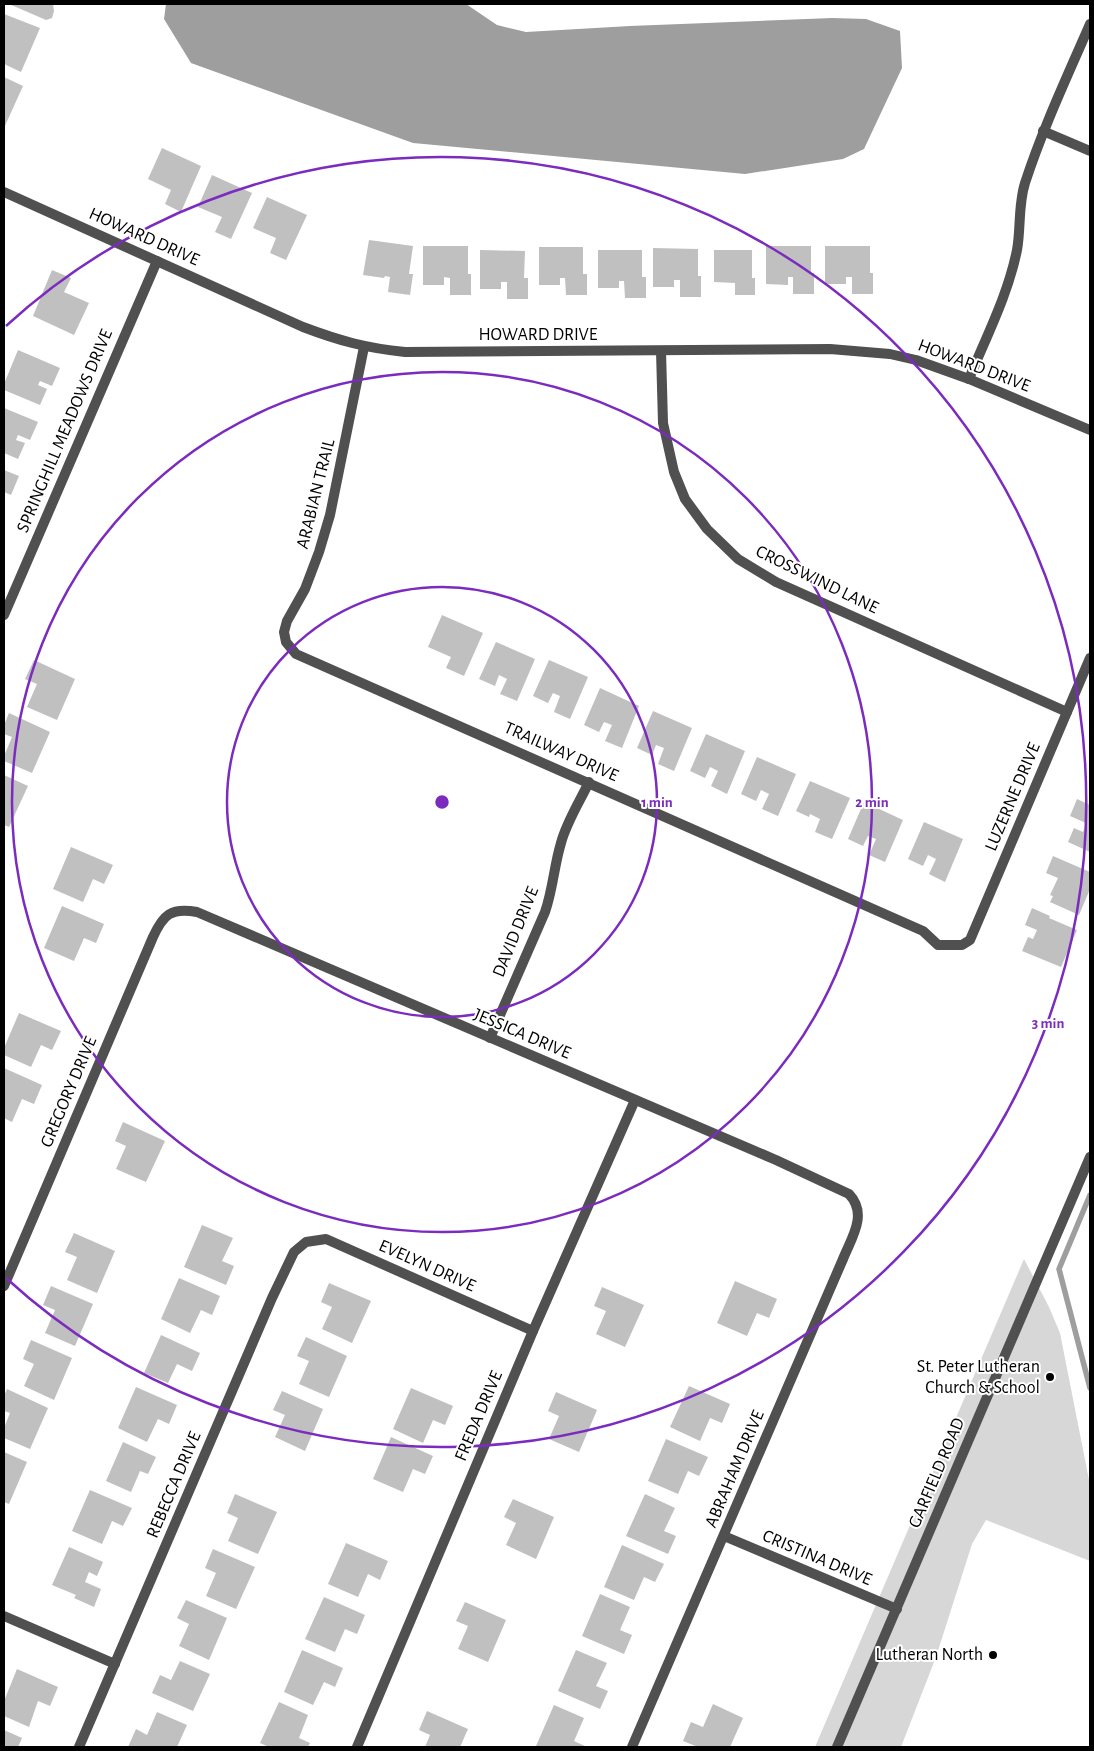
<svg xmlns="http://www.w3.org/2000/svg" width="1094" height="1751" font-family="'Alegreya Sans',sans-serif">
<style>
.green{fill:#d7d7d7}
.water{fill:#9e9e9e}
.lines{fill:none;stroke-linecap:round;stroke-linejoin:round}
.stream{stroke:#9e9e9e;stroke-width:5.5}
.building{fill:#c0c0c0}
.minor{stroke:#505050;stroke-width:10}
.tertiary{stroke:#505050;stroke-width:10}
.ring{fill:none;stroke:#7b2cbf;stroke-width:2.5}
.poi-dot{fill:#000;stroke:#fff;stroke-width:2}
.labels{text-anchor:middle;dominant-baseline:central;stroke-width:4;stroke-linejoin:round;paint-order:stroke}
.street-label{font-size:18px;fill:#000;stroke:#fff}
.poi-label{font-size:18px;fill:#000;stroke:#fff;text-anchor:end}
.centre{fill:#7b2cbf;stroke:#fff;stroke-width:2.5}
.ring-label{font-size:15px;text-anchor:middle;font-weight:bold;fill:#7b2cbf;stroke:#fff;stroke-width:4;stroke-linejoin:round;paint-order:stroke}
</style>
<rect width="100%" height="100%" fill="#fff"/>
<path class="green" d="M1024 1259 1049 1307 1060 1333 1090 1485V1561L986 1520 972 1544 936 1657 901 1747H815Z"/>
<path class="water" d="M166 4H466L497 25 526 32 630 26 832 18 866 19 900 31 902 68 864 149 843 159 745 174 413 143 191 63 164 19Z"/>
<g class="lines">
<path class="stream" d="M1090 1195 1059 1269 1090 1388"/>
</g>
<g class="building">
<path d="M9 4H53L54 11 52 18 46 20Z"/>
<path d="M4 14 40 28 21 72 4 64Z"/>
<path d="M4 77 23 86 4 128Z"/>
<path d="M162 148 201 166 181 212 165 204 171 190 148 179Z"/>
<path d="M212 175 252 193 231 239 215 232 222 217 198 207Z"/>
<path d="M267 197 307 215 286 260 270 253 276 238 253 228Z"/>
<path d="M369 240 413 246 409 274H413L410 295 388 292 390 277 385 276 384 278 363 275Z"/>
<path d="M423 246H468V274H471V295H450V278L444 277V285H423Z"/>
<path d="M766 246H811V273H814V294H793V277H788V285L766 284Z"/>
<path d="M825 246H870V273H873V294H852V277H846V284H825Z"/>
<path d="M539 247H583V274H587V295H566L565 278H560V285H539Z"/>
<path d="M653 248 698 249V276H701V297H680V280H674V287H653Z"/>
<path d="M480 250 525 251 524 278H528V299H507V282H501V289H480Z"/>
<path d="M598 250H642V277H646V298H625L624 281H619V288H598Z"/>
<path d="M714 250H752V278H755V295H735V283L714 282Z"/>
<path d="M52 270 71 278 64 292 89 303 74 335 33 316Z"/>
<path d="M18 350 60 368 52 386 40 381 38 385 47 389 40 405 4 390V384Z"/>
<path d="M4 408 38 422 30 440 18 435 16 440 25 443 18 459 4 453Z"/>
<path d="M4 470 19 476 11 495 4 492Z"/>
<path d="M442 615 483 633 464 676 446 668 451 657 428 647Z"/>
<path d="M496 642 535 659 517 701 500 694 507 679 499 675 495 686 479 679Z"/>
<path d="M34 660 75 679 57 720 27 707 37 684 25 679Z"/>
<path d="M549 660 588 677 570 719 554 712 560 696 553 693 548 703 533 696Z"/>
<path d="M600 688 639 706 622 748 605 741 612 725 604 722 599 732 584 725Z"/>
<path d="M653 711 692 728 674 771 658 764 664 748 656 745 652 755 637 748Z"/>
<path d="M9 713 50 732 32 773 4 761V756L12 737 4 734V725Z"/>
<path d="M706 734 745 751 727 794 711 786 718 771 710 767 705 778 690 771Z"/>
<path d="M757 757 796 774 778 816 762 809 769 794 761 790 756 801 741 794Z"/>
<path d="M4 775 28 786 9 827 4 825Z"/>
<path d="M810 781 850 798 832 839 815 832 820 819 810 814 809 817 796 811Z"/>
<path d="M1077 799 1090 805V852L1068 842 1074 828 1083 832 1086 823 1070 816Z"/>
<path d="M864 802 903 820 885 862 869 855 876 839 868 836 863 846 848 839Z"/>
<path d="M924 822 963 839 945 882 929 874 936 859 928 855 923 866 908 859Z"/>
<path d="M71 847 113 865 104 884 93 879 83 902 53 889Z"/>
<path d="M1053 856 1090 872V889L1079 915 1050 902 1053 896 1050 895 1058 878 1046 873Z"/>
<path d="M62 906 104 924 96 943 84 938 74 961 44 948Z"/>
<path d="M1032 908 1050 916 1049 918 1077 930 1061 967 1022 951 1028 937 1033 939 1037 930 1025 925Z"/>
<path d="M19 1013 61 1031 52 1050 41 1045 31 1067 4 1055V1048Z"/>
<path d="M4 1068 42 1085 34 1104 22 1099 12 1122 4 1118Z"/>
<path d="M123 1122 165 1141 146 1182 116 1169 126 1146 115 1141Z"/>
<path d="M202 1225 233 1238 222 1261 234 1266 226 1285 184 1267Z"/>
<path d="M74 1233 115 1251 97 1293 67 1280 77 1257 65 1252Z"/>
<path d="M179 1278 220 1296 212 1315 201 1310 190 1333 161 1319Z"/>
<path d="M735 1281 777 1299 769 1318 757 1313 747 1336 717 1323Z"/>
<path d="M329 1283 371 1301 352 1343 322 1329 332 1307 321 1302Z"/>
<path d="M51 1286 93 1304 75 1346 45 1333 55 1310 43 1305Z"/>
<path d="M602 1287 644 1305 625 1347 596 1334 606 1311 594 1306Z"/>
<path d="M161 1335 200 1353 192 1371 177 1364 168 1383 144 1373Z"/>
<path d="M306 1337 347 1356 329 1397 299 1384 309 1361 297 1356Z"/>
<path d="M31 1340 72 1358 54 1400 24 1386 34 1364 23 1359Z"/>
<path d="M689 1386 730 1404 722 1423 710 1418 700 1441 670 1427Z"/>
<path d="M136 1387 177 1405 169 1424 158 1419 147 1442 118 1428Z"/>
<path d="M411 1388 453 1406 445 1425 433 1420 423 1443 393 1429Z"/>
<path d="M7 1389 48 1408 30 1449 4 1438V1428L10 1413 4 1411V1396Z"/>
<path d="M282 1391 323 1409 305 1451 275 1437 285 1415 273 1410Z"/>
<path d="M556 1392 597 1410 579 1452 549 1439 559 1416 548 1411Z"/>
<path d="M391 1437 433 1456 425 1474 413 1469 403 1492 373 1479Z"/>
<path d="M666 1439 708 1457 699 1476 688 1471 678 1494 648 1481Z"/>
<path d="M123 1442 156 1457 148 1474 140 1471 131 1492 106 1481Z"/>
<path d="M4 1452 27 1462 9 1504 4 1502Z"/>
<path d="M90 1490 132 1508 123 1526 112 1521 102 1544 72 1531Z"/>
<path d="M235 1494 277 1512 258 1554 228 1541 238 1518 227 1513Z"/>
<path d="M645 1494 675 1508 664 1531 676 1536 668 1554 626 1536Z"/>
<path d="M513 1499 554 1517 536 1559 506 1545 516 1523 504 1517Z"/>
<path d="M346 1543 388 1561 380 1580 368 1574 358 1597 328 1584Z"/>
<path d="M622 1545 664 1564 655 1582 644 1577 634 1600 604 1587Z"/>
<path d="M69 1547 103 1562 97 1576 89 1572 85 1582 101 1589 94 1607 74 1598 76 1595 52 1585Z"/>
<path d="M213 1549 255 1567 236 1609 206 1596 216 1573 205 1568Z"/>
<path d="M600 1594 630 1607 620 1630 632 1635 624 1654 582 1636Z"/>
<path d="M324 1597 365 1615 357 1634 345 1629 335 1652 305 1639Z"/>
<path d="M186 1600 227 1618 209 1660 179 1646 189 1624 177 1618Z"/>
<path d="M465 1602 506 1620 488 1662 458 1649 468 1626 456 1621Z"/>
<path d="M302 1650 343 1668 335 1687 324 1682 313 1705 284 1692Z"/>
<path d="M576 1650 607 1663 596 1686 608 1691 600 1709 558 1691Z"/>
<path d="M180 1661 210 1674 193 1711 152 1693 160 1675 171 1680Z"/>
<path d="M17 1669 58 1687 50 1706 38 1701 29 1727 4 1716V1701Z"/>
<path d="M279 1702 308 1715 299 1738 310 1743 308 1747H269L260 1743Z"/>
<path d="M713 1704 743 1718 730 1747H698L683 1741 691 1722 703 1727Z"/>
<path d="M554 1705 584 1718 574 1741 585 1746V1747L536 1746Z"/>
<path d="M427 1711 468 1729 460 1747H425L430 1735 419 1730Z"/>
<path d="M157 1712 187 1725 177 1747H128L136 1729 147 1735Z"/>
<path d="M4 1730 22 1738 18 1747H4Z"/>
</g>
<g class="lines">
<g class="minor">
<path d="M1043 131 1090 151"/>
<path d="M4 192 303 327C340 341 366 348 405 352L830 349 890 354 916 360 969 379 1090 430"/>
<path d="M364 347 330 515 319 552 305 589 287 621 284 632 286 642 296 654 923 931 938 945H962L970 940 1090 658"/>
<path d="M661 351 663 423 674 472 685 499 707 529 738 559 776 582 1067 712"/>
<path d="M969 379C986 337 1008 295 1017 250 1021 228 1018 205 1025 183 1043 128 1067 77 1090 24"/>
<path d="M4 615 157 261"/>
<path d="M490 1038 545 912C553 889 554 866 561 843 566 823 580 801 589 782"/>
<path d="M4 1286 153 937C163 915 171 907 197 912L776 1160 849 1194C868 1214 852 1237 843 1259L632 1747"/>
<path d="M724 1536 897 1609"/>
<path d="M4 1616 115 1664"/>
<path d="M79 1747 272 1298 294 1252 306 1242 326 1239 533 1331"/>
<path d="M357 1747 533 1331 635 1100"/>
</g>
<path class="tertiary" d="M837 1747 1090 1157"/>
</g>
<g class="ring">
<circle cx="442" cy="802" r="215"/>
<circle cx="442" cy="802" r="430"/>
<path d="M6 326A645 645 0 1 1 6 1278"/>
</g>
<g class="poi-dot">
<circle cx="1050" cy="1377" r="5"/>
<circle cx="993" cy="1655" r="5"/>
</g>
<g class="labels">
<g class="street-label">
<text transform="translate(144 237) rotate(24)">HOWARD DRIVE</text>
<text x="538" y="335">HOWARD DRIVE</text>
<text transform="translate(974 366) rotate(21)">HOWARD DRIVE</text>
<text transform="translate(65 431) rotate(-67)">SPRINGHILL MEADOWS DRIVE</text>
<text transform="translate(316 494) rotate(-76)">ARABIAN TRAIL</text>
<text transform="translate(817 580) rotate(26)">CROSSWIND LANE</text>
<text transform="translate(561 752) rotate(24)">TRAILWAY DRIVE</text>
<text transform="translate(1013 797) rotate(-67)">LUZERNE DRIVE</text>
<text transform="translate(516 932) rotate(-68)">DAVID DRIVE</text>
<text transform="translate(522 1034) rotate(23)">JESSICA DRIVE</text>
<text transform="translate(69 1092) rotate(-67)">GREGORY DRIVE</text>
<text transform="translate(427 1266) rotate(24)">EVELYN DRIVE</text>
<text transform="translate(479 1416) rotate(-67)">FREDA DRIVE</text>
<text transform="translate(735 1469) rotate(-67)">ABRAHAM DRIVE</text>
<text transform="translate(937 1473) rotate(-67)">GARFIELD ROAD</text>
<text transform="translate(174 1485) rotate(-67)">REBECCA DRIVE</text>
<text transform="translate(817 1558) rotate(23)">CRISTINA DRIVE</text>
</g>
<g class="poi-label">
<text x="1040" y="1367">St. Peter Lutheran<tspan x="1040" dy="21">Church &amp; School</tspan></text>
<text x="983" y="1655">Lutheran North</text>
</g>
</g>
<circle cx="442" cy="802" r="8" class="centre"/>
<g class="ring-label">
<text x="657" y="807">1 min</text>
<text x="872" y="807">2 min</text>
<text x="1048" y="1028">3 min</text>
</g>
<rect width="1094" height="1751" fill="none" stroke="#000000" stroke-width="10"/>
</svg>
